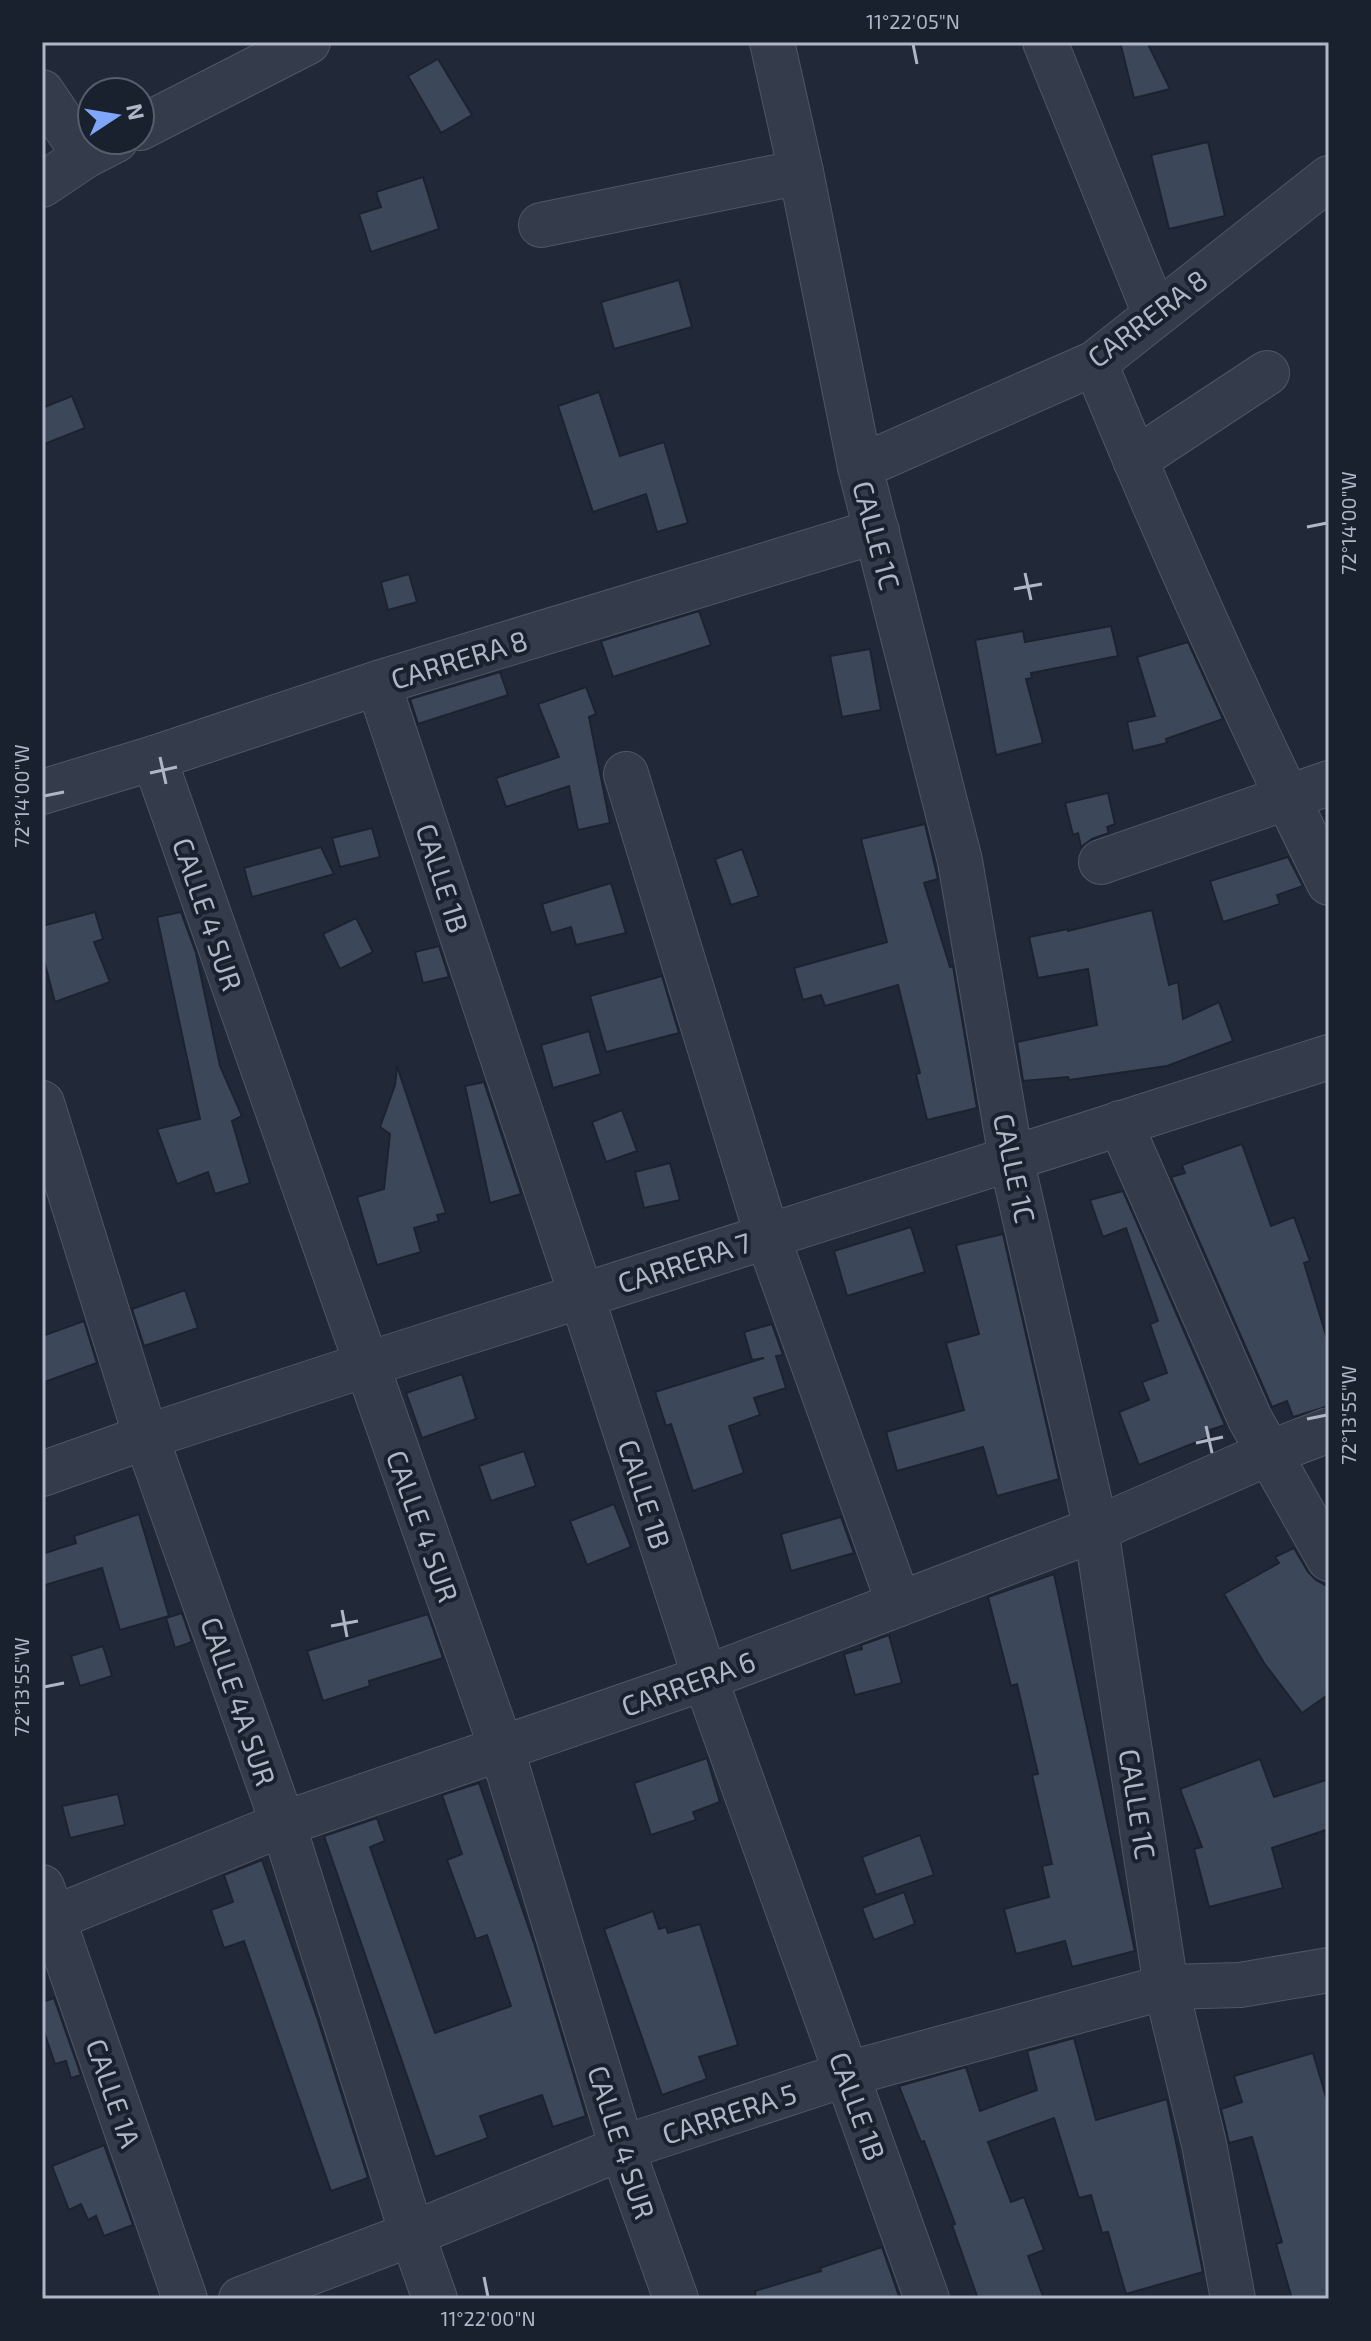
<svg xmlns="http://www.w3.org/2000/svg" width="1371" height="2341" font-family="'Exo 2',sans-serif">
<style>
.building{fill:#3c4759;stroke:#1c2230;stroke-width:2}
.lines{fill:none;stroke-linecap:round;stroke-linejoin:round}
.minor-casing{stroke:#4f5664;stroke-width:46}
.minor{stroke:#343b4a;stroke-width:44}
.ticks{fill:none;stroke:#afb6c6;stroke-width:3}
.labels{text-anchor:middle;dominant-baseline:central;stroke-width:8;stroke-linejoin:round;paint-order:stroke}
.street-label{font-size:28px;fill:#afb6c6;stroke:#1a212e}
.neatline{fill:none;stroke:#afb6c6;stroke-width:3}
.ticks-label{font-size:20px;text-anchor:middle;fill:#afb6c6}
</style>
<rect width="100%" height="100%" fill="#212939"/>
<g class="building">
<path d="M1120 42H1147L1170 89 1134 98Z"/>
<path d="M438 59 472 115 441 133 408 76Z"/>
<path d="M1208 142 1225 216 1169 229 1151 155Z"/>
<path d="M423 177 439 229 371 252 359 214 381 207 376 192Z"/>
<path d="M679 280 692 327 614 349 601 302Z"/>
<path d="M599 392 620 456 664 442 688 523 657 532 646 494 593 512 558 406Z"/>
<path d="M72 396 85 428 42 445V408Z"/>
<path d="M409 574 417 602 388 610 381 582Z"/>
<path d="M699 611 711 645 613 677 601 641Z"/>
<path d="M1111 626 1118 656 1031 673 1032 678 1026 679 1043 743 996 755 975 640 1023 631 1025 642Z"/>
<path d="M1188 642 1223 719 1166 739 1167 743 1133 751 1127 722 1155 716 1137 657Z"/>
<path d="M870 649 881 710 842 717 830 656Z"/>
<path d="M500 672 508 695 418 724 410 699Z"/>
<path d="M586 687 596 714 589 717 610 823 578 830 569 786 506 807 496 778 559 757 538 704Z"/>
<path d="M1108 793 1115 824 1107 827 1109 833 1092 839 1081 847 1078 833 1073 835 1065 803Z"/>
<path d="M925 824 938 879 924 883 950 967 953 966 977 1108 927 1120 916 1074 920 1073 898 985 825 1006 821 995 803 1000 794 968 887 942 861 839Z"/>
<path d="M372 828 380 857 340 867 332 838Z"/>
<path d="M321 847 334 874 252 897 244 868Z"/>
<path d="M742 849 759 896 731 905 715 859Z"/>
<path d="M1288 857 1303 886 1277 895 1280 904 1223 922 1210 881Z"/>
<path d="M611 883 626 933 576 945 571 927 551 933 542 904Z"/>
<path d="M1152 910 1169 985 1178 982 1183 1019 1219 1002 1233 1041 1167 1066 1069 1080 1068 1077 1023 1081 1017 1042 1097 1025 1088 969 1038 978 1029 937 1068 929V931Z"/>
<path d="M95 912 103 939 94 942 110 982 55 1002 42 953V926Z"/>
<path d="M181 912 196 953 220 1066 242 1116 232 1121 250 1183 215 1194 208 1172 177 1184 157 1129 200 1119 157 917Z"/>
<path d="M356 918 373 952 340 969 323 934Z"/>
<path d="M439 946 449 977 423 983 415 952Z"/>
<path d="M662 976 679 1033 606 1052 590 996Z"/>
<path d="M589 1031 601 1074 553 1088 541 1045Z"/>
<path d="M397 1066 446 1213 437 1215 439 1221 414 1228 421 1252 377 1265 357 1197 384 1189 390 1134 380 1127 395 1085Z"/>
<path d="M484 1082 521 1194 490 1203 465 1086Z"/>
<path d="M622 1110 637 1151 606 1162 592 1122Z"/>
<path d="M1242 1144 1271 1226 1294 1217 1310 1261 1304 1263 1329 1345V1406L1293 1417 1287 1401 1272 1407 1171 1177 1185 1173 1182 1165Z"/>
<path d="M670 1163 680 1200 644 1208 635 1172Z"/>
<path d="M1123 1191 1225 1425 1210 1430 1212 1436 1139 1465 1119 1412 1149 1400 1142 1382 1167 1373 1150 1324 1158 1321 1126 1228 1103 1237 1090 1200Z"/>
<path d="M911 1227 925 1272 847 1296 834 1251Z"/>
<path d="M1003 1234 1059 1479 997 1496 983 1447 897 1471 886 1432 964 1410 946 1343 979 1334 956 1245Z"/>
<path d="M185 1290 198 1328 144 1346 132 1309Z"/>
<path d="M84 1321 97 1363 42 1383V1336Z"/>
<path d="M772 1324 783 1355 776 1356 786 1388 754 1398 760 1415 729 1426 744 1473 693 1491 671 1424 666 1426 655 1392 764 1358 752 1360 744 1332Z"/>
<path d="M462 1374 476 1419 422 1438 406 1393Z"/>
<path d="M524 1451 536 1486 491 1501 479 1466Z"/>
<path d="M614 1504 631 1547 587 1565 570 1521Z"/>
<path d="M139 1514 169 1616 120 1630 102 1568 42 1586V1554L76 1543 74 1536Z"/>
<path d="M841 1517 854 1553 791 1571 781 1534Z"/>
<path d="M1294 1548 1308 1572 1316 1580 1329 1587V1694L1302 1713 1264 1663 1224 1594 1279 1563 1275 1557Z"/>
<path d="M1054 1574 1135 1951 1072 1967 1065 1941 1016 1954 1004 1909 1049 1897 1042 1866 1052 1864 1032 1775 1038 1774 1017 1684 1011 1686 988 1597Z"/>
<path d="M182 1613 192 1642 175 1648 166 1618Z"/>
<path d="M428 1614 443 1658 369 1681 370 1686 323 1701 307 1651Z"/>
<path d="M889 1635 902 1683 855 1695 844 1654 862 1649 861 1645Z"/>
<path d="M103 1646 112 1676 80 1686 71 1656Z"/>
<path d="M707 1758 720 1802 693 1812 696 1820 651 1835 634 1783Z"/>
<path d="M1260 1759 1274 1797 1329 1779V1829L1272 1848 1283 1888 1209 1907 1194 1849 1202 1847 1180 1789Z"/>
<path d="M479 1783 534 1943 586 2116 553 2127 542 2095 480 2116 488 2138 435 2157 324 1836 377 1818 385 1841 370 1847 435 2033 511 2006 487 1935 476 1939 447 1860 462 1854 442 1795Z"/>
<path d="M118 1794 125 1825 70 1838 62 1806Z"/>
<path d="M920 1835 934 1875 876 1895 862 1857Z"/>
<path d="M262 1860 318 2020 368 2178 331 2191 244 1941 224 1948 211 1910 233 1902 224 1875Z"/>
<path d="M904 1892 915 1924 874 1940 862 1908Z"/>
<path d="M653 1911 659 1929 666 1927 668 1933 700 1924 738 2045 699 2057 707 2079 662 2095 604 1929Z"/>
<path d="M54 1998 81 2075 71 2078 66 2061 55 2064 42 2026V2002Z"/>
<path d="M1074 2038 1096 2120 1167 2099 1203 2272 1126 2294 1108 2232 1102 2233 1091 2195 1079 2198 1054 2118 988 2142 1011 2202 1024 2197 1044 2250 1028 2256 1044 2299H978L952 2225 955 2224 924 2141 921 2142 899 2086 966 2067 980 2111 1037 2090 1027 2051Z"/>
<path d="M1313 2053 1329 2107V2299H1292L1276 2244 1282 2242 1252 2137 1229 2143 1221 2109 1242 2102 1234 2076Z"/>
<path d="M104 2145 133 2225 104 2236 96 2216 88 2220 81 2204 69 2210 52 2166Z"/>
<path d="M882 2247 900 2299H756L755 2291 821 2271 820 2268Z"/>
</g>
<g class="lines">
<g class="minor-casing">
<g id="minor">
<path d="M772 42 801 172 860 467 960 861 1011 1158 1096 1529 1166 1987 1204 2144 1233 2299"/>
<path d="M1045 42 1155 314"/>
<path d="M42 92 85 156"/>
<path d="M140 128 308 42"/>
<path d="M42 185 85 156 116 140"/>
<path d="M541 225 801 172"/>
<path d="M1095 363C1167 539 1245 713 1329 883"/>
<path d="M1135 460 1267 373"/>
<path d="M860 467 1095 363 1329 178"/>
<path d="M378 683 582 1297 705 1678 927 2299"/>
<path d="M154 758 501 1747 622 2148 676 2299"/>
<path d="M626 774 767 1235 899 1604"/>
<path d="M42 792 154 758 378 683 877 531"/>
<path d="M1101 862 1329 783"/>
<path d="M42 1103 146 1437 283 1824 412 2234 435 2299"/>
<path d="M1120 1123 1250 1419 1329 1559"/>
<path d="M42 1474 146 1437 365 1365 1329 1057"/>
<path d="M42 1887 185 2299"/>
<path d="M42 1923 283 1824 705 1678 1096 1529 1269 1453 1329 1430"/>
<path d="M241 2299 412 2234 622 2148 847 2074 1166 1987 1240 1985 1329 1970"/>
</g>
</g>
<use href="#minor" class="minor"/>
</g>
<path class="ticks" d="M913 44 917 64M1307 527 1327 523M1025 573 1031 600M1014 589 1042 584M160 757 166 784M150 773 177 767M44 796 64 792M1307 1419 1327 1415M1206 1426 1212 1453M1196 1443 1223 1437M342 1610 347 1637M331 1626 358 1621M44 1687 64 1683M484 2277 488 2297"/>
<g class="labels">
<g class="street-label">
<text transform="translate(1147 318) rotate(-37)">CARRERA 8</text>
<text transform="translate(877 535) rotate(75)">CALLE 1C</text>
<text transform="translate(459 659) rotate(-17)">CARRERA 8</text>
<text transform="translate(443 878) rotate(72)">CALLE 1B</text>
<text transform="translate(208 914) rotate(71)">CALLE 4 SUR</text>
<text transform="translate(1015 1168) rotate(78)">CALLE 1C</text>
<text transform="translate(684 1262) rotate(-18)">CARRERA 7</text>
<text transform="translate(645 1494) rotate(72)">CALLE 1B</text>
<text transform="translate(423 1526) rotate(70)">CALLE 4 SUR</text>
<text transform="translate(688 1683) rotate(-20)">CARRERA 6</text>
<text transform="translate(239 1701) rotate(71)">CALLE 4A SUR</text>
<text transform="translate(1138 1804) rotate(81)">CALLE 1C</text>
<text transform="translate(114 2093) rotate(71)">CALLE 1A</text>
<text transform="translate(858 2106) rotate(70)">CALLE 1B</text>
<text transform="translate(729 2113) rotate(-18)">CARRERA 5</text>
<text transform="translate(622 2142) rotate(72)">CALLE 4 SUR</text>
</g>
</g>
<rect width="1371" height="2341" fill="none" stroke="#1a212e" stroke-width="88"/>
<g transform="translate(116 116) rotate(78)"><circle r="38" fill="#1a212e" stroke="#565d6b" stroke-width="2"/>
<path d="M0-6L14 30L0 20L-14 30Z" fill="#80a6fa"/>
<text y="-12" font-size="22" font-weight="bold" text-anchor="middle" fill="#afb6c6">N</text>
</g>
<rect x="44" y="44" width="1283" height="2253" class="neatline"/>
<g class="ticks-label">
<text x="913" y="29">11°22'05"N</text>
<text transform="translate(1349 523) rotate(-90)" y="7">72°14'00"W</text>
<text transform="translate(22 796) rotate(-90)" y="7">72°14'00"W</text>
<text transform="translate(1349 1415) rotate(-90)" y="7">72°13'55"W</text>
<text transform="translate(22 1687) rotate(-90)" y="7">72°13'55"W</text>
<text x="488" y="2326">11°22'00"N</text>
</g>
</svg>
